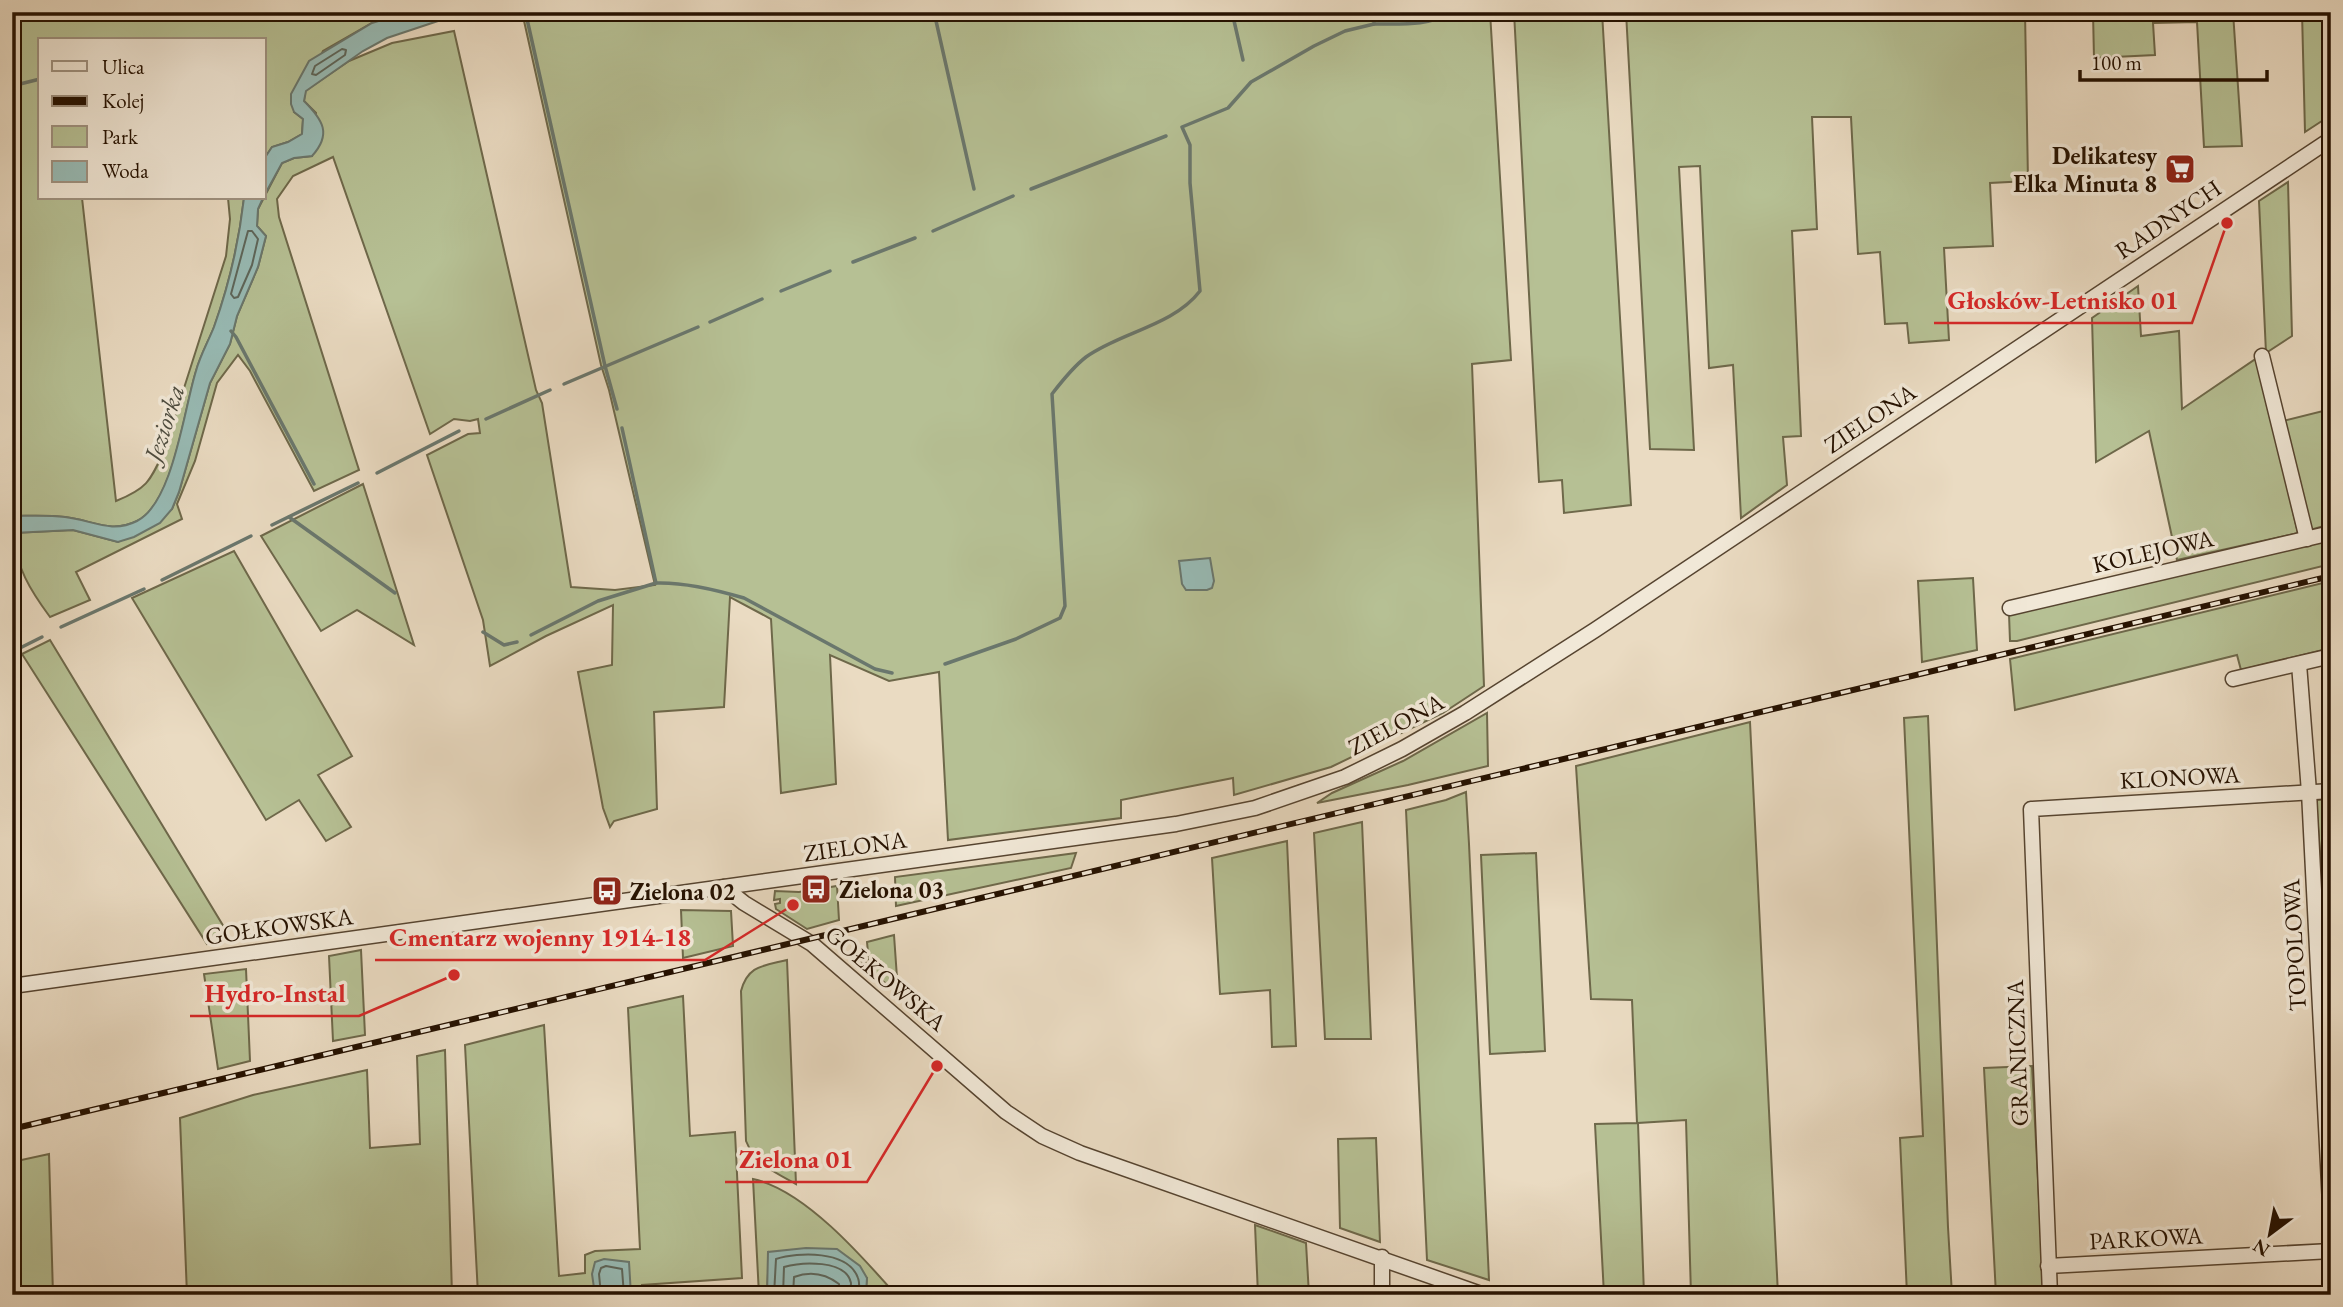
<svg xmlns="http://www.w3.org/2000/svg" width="2343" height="1307" font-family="'EB Garamond',serif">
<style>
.green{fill:#b6c094;stroke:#6e684a;stroke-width:2}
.water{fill:#98bbb5;stroke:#6a776d;stroke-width:2}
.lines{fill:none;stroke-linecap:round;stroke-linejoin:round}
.shore{stroke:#5e665a;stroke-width:2}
.stream{stroke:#6a776d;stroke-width:3.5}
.minor-casing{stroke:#564430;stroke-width:17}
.minor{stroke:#f1e8d7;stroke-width:14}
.rail-casing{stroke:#251100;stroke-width:6}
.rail{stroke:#f1e8d7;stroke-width:3.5;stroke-dasharray:10;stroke-linecap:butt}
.labels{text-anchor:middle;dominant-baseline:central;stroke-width:7;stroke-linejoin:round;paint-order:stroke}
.poi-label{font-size:24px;font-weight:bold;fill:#251100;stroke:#f1e8d7;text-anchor:start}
.street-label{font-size:24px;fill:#251100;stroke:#f1e8d7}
.water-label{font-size:26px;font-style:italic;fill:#4d4c3f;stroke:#f1e8d7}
.leader{fill:none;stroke:#d62828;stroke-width:2.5}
.callout-dot{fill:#d62828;stroke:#f1e8d7;stroke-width:2.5}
.callout-label{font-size:26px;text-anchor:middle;font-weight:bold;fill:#d62828;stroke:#f1e8d7;stroke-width:7;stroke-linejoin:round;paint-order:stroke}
</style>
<rect width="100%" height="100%" fill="#eadbc2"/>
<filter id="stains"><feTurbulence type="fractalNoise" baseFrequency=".00286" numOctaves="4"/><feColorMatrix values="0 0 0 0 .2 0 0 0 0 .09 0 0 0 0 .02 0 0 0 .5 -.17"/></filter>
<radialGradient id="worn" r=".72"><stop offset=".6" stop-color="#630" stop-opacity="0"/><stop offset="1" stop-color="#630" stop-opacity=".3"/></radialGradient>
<g class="green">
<path d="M12 12H408L372 23 323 51 294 112 303 119 302 134 288 142 272 147 264 159V40H40V198H82L116 501C148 488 150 481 164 451L226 256 230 219 228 198H244C239 242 229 285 214 327 208 342 200 356 196 371 184 409 174 503 137 521 111 534 92 520 65 517 48 515 30 516 12 516Z"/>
<path d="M522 12H1490L1511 360 1472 364 1484 686 1443 713 1331 767 1234 795 1233 778 1121 800V818L948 840 939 672 889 681 830 655 836 784 781 793 771 619 730 597 724 707 654 712 657 809 614 821 610 827 603 808 578 672 612 665 613 605 546 636 490 666 483 620 427 455 468 434 480 433 478 419 470 421 454 419 430 434 333 157 293 176 277 199 279 217 359 470 314 491 250 371 238 355 217 383 195 461 177 504 182 519 76 572 90 600 50 617C30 590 16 567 13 533L73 530 118 542 172 509 179 492 210 383 230 344 237 316 258 267 266 236 257 226 258 209 282 163 294 158 312 156 316 113 304 101 305 91 349 61 392 43 454 31 536 390 542 403 571 587 615 590 655 585 609 390 601 365Z"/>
<path d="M1514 12H1602L1631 505 1564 513 1562 480 1539 482Z"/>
<path d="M1626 12H2025L2028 181 1990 183 1993 246 1944 248 1949 340 1909 343 1907 323 1885 324 1880 252 1858 254 1851 117H1812L1817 229 1792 231 1801 436 1783 437 1787 485 1741 518 1733 365 1709 368 1700 166 1679 167 1694 450 1650 449Z"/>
<path d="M2093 12H2233L2242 146 2204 147 2197 22 2153 23 2155 55 2094 58Z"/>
<path d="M2302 12H2331V115L2305 132Z"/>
<path d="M2288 182 2292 336 2266 353 2259 201Z"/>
<path d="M2138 286 2141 336 2179 331 2182 409 2257 358 2298 533 2177 560 2149 431 2096 462 2092 318Z"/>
<path d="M2331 409V524L2310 530 2283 421Z"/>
<path d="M363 484 414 645 357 610 321 631 261 536Z"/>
<path d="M2331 539V564L2017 641H2010L2009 614Z"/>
<path d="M234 551 352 756 318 775 351 827 326 841 299 800 266 820 132 598Z"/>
<path d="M1973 578 1977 650 1922 662 1918 581Z"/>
<path d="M2331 581V648L2241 670 2237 655 2015 710 2010 659Z"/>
<path d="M50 640 227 932 226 939 207 944 22 654Z"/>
<path d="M1487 713 1488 766 1408 785 1317 803 1332 793 1403 761Z"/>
<path d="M1928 716 1948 1227 1952 1295H1907L1900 1138 1923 1136 1904 718Z"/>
<path d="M1750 722 1778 1295H1691L1686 1120 1638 1123 1644 1295H1604L1595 1124 1637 1123 1632 1000 1591 999 1576 766Z"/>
<path d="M1466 792 1469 844 1489 1280 1427 1260 1406 810 1446 800Z"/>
<path d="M2331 799V864L2321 865 2316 800Z"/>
<path d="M1362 822 1371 1039H1325L1314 833Z"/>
<path d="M1287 841 1296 1046 1272 1047 1270 990 1220 994 1212 858Z"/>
<path d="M1076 853 1071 868 896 906 895 877Z"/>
<path d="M1536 853 1545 1051 1490 1054 1481 855Z"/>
<path d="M837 886 839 920 807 929 776 909 775 904 780 903V899L774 900 775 891 799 892Z"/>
<path d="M681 910 731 911 733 946 683 958Z"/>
<path d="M894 935 898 992 856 962 869 963 867 942Z"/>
<path d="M361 950 365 1035 333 1041 329 956Z"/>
<path d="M787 960 796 1184C776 1173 755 1164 746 1141L741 991C748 965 763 966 787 960Z"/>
<path d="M246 969 250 1061 218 1069 204 974Z"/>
<path d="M683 996 690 1136 735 1132 742 1278 642 1285V1295H478L465 1045 544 1025 559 1276 585 1273V1255L595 1251 640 1249 628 1008Z"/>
<path d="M445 1050 452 1295H187L180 1118 253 1095 367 1070 370 1148 420 1144 417 1056Z"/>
<path d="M2032 1066 2044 1295H1996L1984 1068Z"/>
<path d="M1376 1138 1380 1242 1340 1228 1338 1139Z"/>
<path d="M49 1154 53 1295H12V1162Z"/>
<path d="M753 1179C804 1190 861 1255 896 1295H865L867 1278 769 1252 767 1295H759Z"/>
<path d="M1255 1225 1306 1243 1309 1295H1258Z"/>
</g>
<g class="water">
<path d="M408 12H465L387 38 363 51 306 91 304 101C323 120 332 134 312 156L294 158 282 163 264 196V159L272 147 288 142 302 134 303 119 294 112 291 104V94L309 61 372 23Z"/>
<path d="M244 198H263L258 209 257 226 266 236 258 267 237 316 230 344 210 383 179 492 172 509 160 523 134 537 118 542 73 530 13 533 12 516C30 516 48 515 65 517 92 520 111 534 137 521 173 503 184 409 196 371 200 356 208 342 214 327 229 285 239 242 244 198Z"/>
<path d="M1210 558 1214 581 1212 588 1207 590H1186L1182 584 1179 561Z"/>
<path d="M806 1248 837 1249 860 1266 867 1278 866 1294 767 1295 768 1252Z"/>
<path d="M604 1259 629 1262 631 1295H595L592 1274 595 1262Z"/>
</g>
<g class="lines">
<g class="shore">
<path d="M342 49 346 50 345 55 316 75 312 74 315 66Z"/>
<path d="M248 231H252L258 239 252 265 238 297 234 298 231 294Z"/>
<path d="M601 1295 599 1274 601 1268 606 1266 622 1269 624 1295"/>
<path d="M774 1295 776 1259C798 1252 848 1250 858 1278 860 1283 859 1289 859 1295"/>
<path d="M783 1295 784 1267C801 1262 846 1259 851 1283 851 1287 850 1291 850 1295"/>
<path d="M793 1295 794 1277C810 1271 826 1274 839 1284L840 1295"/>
</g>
<g class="stream">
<path d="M527 12V19L605 366 617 409"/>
<path d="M934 12 974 189"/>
<path d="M1232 12 1243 60"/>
<path d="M1374 24C1407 24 1425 26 1456 12"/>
<path d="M12 86 40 79"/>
<path d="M1031 189 1166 136"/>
<path d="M933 231 1013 196"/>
<path d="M853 262 915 238"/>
<path d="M781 291 830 271"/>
<path d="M710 322 762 299"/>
<path d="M231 331 236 337 314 484"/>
<path d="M564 384 698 327"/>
<path d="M486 419 550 390"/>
<path d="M622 428 656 583C685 582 717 590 744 598L875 669 892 673"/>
<path d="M377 473 459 431"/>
<path d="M289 517 395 593"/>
<path d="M272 525 358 483"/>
<path d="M162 580 251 536"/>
<path d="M61 627 144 589"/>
<path d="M483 632 504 645 517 642"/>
<path d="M531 635 598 601 656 583"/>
<path d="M12 652 42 637"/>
<path d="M945 664 1016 639 1060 618 1065 606 1052 394C1062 381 1073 367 1086 357 1121 332 1173 326 1200 291L1190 183V145L1182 127 1228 108 1251 82 1314 46 1345 31 1374 24V12"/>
</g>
<g class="minor-casing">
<g id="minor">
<path d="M2262 356 2307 539"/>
<path d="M2010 608 2331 533"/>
<path d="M2299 664 2309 792 2331 1224"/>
<path d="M2233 679 2331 656"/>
<path d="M724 887 744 903 812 944 1006 1112 1042 1136 1080 1153 1484 1295"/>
<path d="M12 986 1176 824 1255 808 1345 777 1402 749 1465 713 1595 630 2331 139"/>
<path d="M1382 1257V1295"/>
<path d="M2048 1266 2331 1251"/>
<path d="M2050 1295 2031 809 2331 791"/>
</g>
</g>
<use href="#minor" class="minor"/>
<g class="rail-casing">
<path id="rail" d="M12 1129 2331 576"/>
</g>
<use href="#rail" class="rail"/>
</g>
<defs>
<g id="supermarket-square" transform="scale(1.575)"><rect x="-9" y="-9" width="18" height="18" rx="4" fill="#8f2418" stroke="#f1e8d7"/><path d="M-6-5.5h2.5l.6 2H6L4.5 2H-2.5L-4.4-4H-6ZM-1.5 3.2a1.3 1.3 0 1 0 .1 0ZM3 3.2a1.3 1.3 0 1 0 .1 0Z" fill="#fff"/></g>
<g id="bus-square" transform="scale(1.575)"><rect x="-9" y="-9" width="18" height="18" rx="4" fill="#8f2418" stroke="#f1e8d7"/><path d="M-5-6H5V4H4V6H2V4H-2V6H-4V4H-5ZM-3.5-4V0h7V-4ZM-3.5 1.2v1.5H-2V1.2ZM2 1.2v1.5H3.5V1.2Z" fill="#fff"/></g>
</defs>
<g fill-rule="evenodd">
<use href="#supermarket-square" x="2180" y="169"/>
<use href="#bus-square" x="816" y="889"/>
<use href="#bus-square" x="607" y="891"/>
</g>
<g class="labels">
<g class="poi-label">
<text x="2157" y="155" text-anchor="end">Delikatesy<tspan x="2157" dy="28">Elka Minuta 8</tspan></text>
<text x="839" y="889">Zielona 03</text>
<text x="630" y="891">Zielona 02</text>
</g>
<g class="street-label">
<text transform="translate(2168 219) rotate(-34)">RADNYCH</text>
<text transform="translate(1870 418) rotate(-34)">ZIELONA</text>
<text transform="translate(2153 551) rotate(-13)">KOLEJOWA</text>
<text transform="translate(1396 724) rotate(-28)">ZIELONA</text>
<text transform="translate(2180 777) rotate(-3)">KLONOWA</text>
<text transform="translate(855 846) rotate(-8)">ZIELONA</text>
<text transform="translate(279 926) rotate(-8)">GOŁKOWSKA</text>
<text transform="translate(2294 945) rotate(-93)">TOPOLOWA</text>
<text transform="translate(886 978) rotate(40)">GOŁKOWSKA</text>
<text transform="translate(2017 1053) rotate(-92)">GRANICZNA</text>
<text transform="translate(2146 1238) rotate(-3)">PARKOWA</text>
</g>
<g class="water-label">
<text transform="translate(164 423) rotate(-72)">Jeziorka</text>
</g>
</g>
<path class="leader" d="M2227 223L2192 323H1934M793 905L705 960H375M454 975L359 1016H190M937 1066L867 1182H725"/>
<g class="callout-dot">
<circle cx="2227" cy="223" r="7"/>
<circle cx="793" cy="905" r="7"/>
<circle cx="454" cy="975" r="7"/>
<circle cx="937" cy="1066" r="7"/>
</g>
<g class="callout-label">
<text x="2063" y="309">Głosków-Letnisko 01</text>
<text x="540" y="946">Cmentarz wojenny 1914-18</text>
<text x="275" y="1002">Hydro-Instal</text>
<text x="796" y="1168">Zielona 01</text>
</g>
<rect width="2343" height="1307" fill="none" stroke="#eadbc2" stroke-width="42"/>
<rect x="14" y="14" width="2315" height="1279" fill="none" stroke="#251100" stroke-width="3.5"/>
<rect x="21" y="21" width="2301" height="1265" fill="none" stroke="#251100" stroke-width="2"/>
<rect x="38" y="38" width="228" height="161" fill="#f1e8d7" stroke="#9f9281" stroke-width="2"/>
<rect x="52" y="61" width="35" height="10" fill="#f1e8d7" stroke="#9f9281" stroke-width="2"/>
<text x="102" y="74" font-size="21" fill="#251100">Ulica</text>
<rect x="52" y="96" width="35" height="10" fill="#251100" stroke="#9f9281" stroke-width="2"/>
<text x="102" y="108" font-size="21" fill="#251100">Kolej</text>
<rect x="52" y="126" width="35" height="21" fill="#b6c094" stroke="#9f9281" stroke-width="2"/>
<text x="102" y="144" font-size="21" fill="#251100">Park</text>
<rect x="52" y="161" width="35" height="21" fill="#98bbb5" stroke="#9f9281" stroke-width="2"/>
<text x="102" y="178" font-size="21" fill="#251100">Woda</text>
<g transform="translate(2270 1234) rotate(212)" stroke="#f1e8d7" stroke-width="5" paint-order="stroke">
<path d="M0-5L12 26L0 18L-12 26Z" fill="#251100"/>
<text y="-10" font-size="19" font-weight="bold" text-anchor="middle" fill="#251100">N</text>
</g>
<path d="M2080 70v10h187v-10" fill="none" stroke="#251100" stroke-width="3.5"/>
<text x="2091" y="70" font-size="21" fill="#251100" stroke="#f1e8d7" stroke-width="5" paint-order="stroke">100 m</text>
<rect width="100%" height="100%" filter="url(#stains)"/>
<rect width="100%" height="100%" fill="url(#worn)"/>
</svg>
